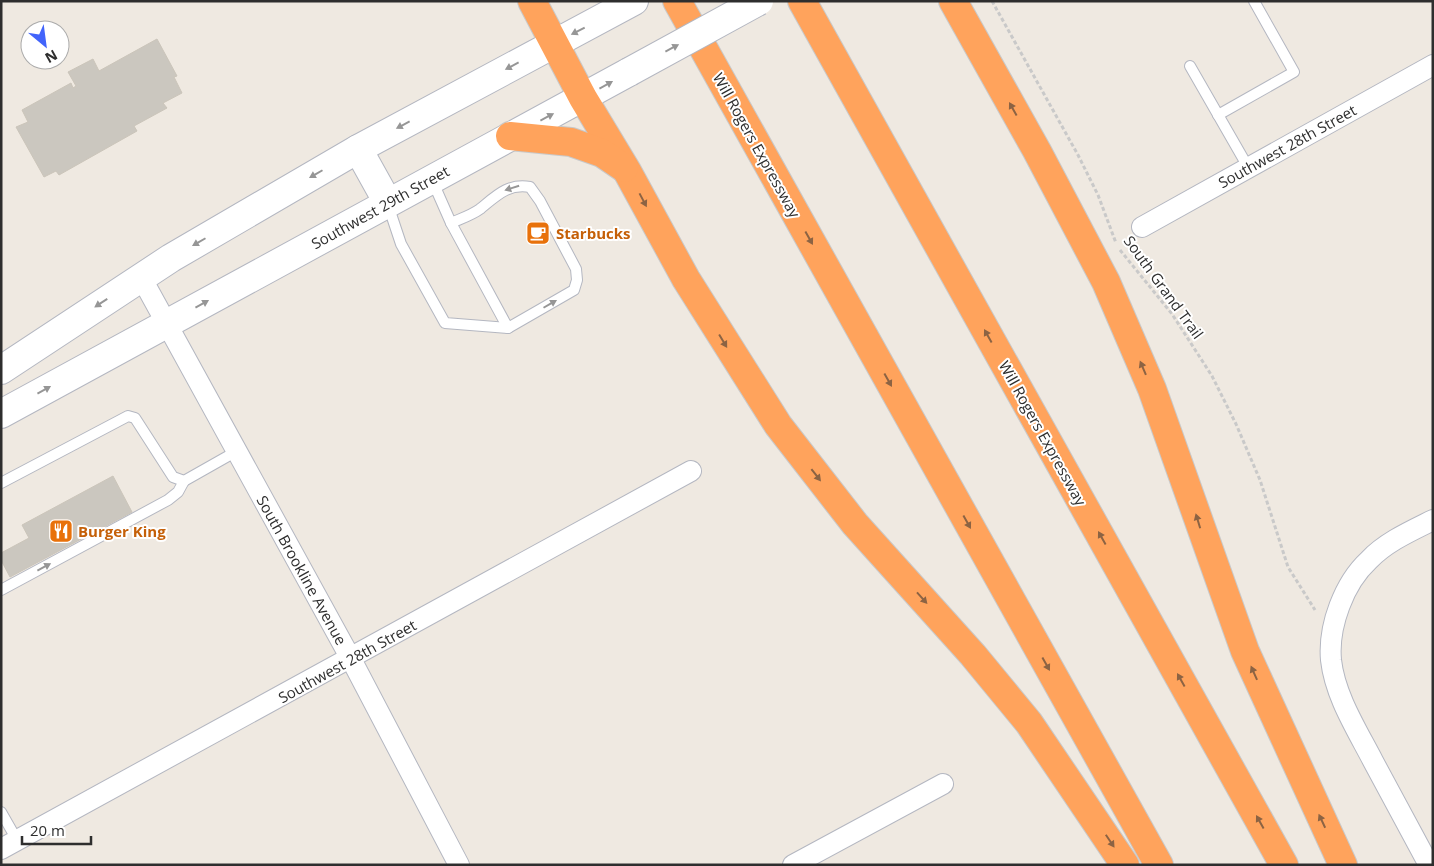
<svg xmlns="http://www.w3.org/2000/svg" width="1434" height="866" font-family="'Open Sans',sans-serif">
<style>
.building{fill:#cbc7bf;stroke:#cbc5ba}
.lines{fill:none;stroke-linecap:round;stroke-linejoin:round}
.service-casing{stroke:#b4b7c1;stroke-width:12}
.minor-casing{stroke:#b4b7c1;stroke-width:22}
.secondary-casing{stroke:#b4b7c1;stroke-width:30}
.motorway-casing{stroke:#c9c9c9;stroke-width:30}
.path{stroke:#c9c9c9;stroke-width:3;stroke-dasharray:4 2.5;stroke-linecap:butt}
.service{stroke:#fff;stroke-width:10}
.minor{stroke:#fff;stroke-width:20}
.secondary{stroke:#fff;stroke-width:28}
.motorway{stroke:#ffa35c;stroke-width:28}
.secondary-bridge-casing{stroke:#b4b7c1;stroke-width:30;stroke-linecap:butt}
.secondary-bridge{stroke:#fff;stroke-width:28}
.oneway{fill:#969696}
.oneway2{fill:#8c6343}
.labels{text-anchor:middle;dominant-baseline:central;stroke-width:4;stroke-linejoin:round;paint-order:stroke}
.street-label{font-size:15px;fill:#2e2e2e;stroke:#fff}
.food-label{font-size:15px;font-weight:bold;fill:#c56008;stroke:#fff;text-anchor:start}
</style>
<rect width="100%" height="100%" fill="#efe9e1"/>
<g class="building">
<path d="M157 39 177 76 174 77 182 93 163 103 167 108 134 126 137 131 59 175 56 171 44 177 16 127 28 122 22 110 71 83 73 88 76 86 68 72 93 59 99 71Z"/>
<path d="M113 476 132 512 10 577 1 560V553L29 538 22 525Z"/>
</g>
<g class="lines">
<g class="service-casing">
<g id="service">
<path d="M1190 66 1248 167"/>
<path d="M1218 115 1294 72 1254 1"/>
<path d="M432 180 451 223 508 328"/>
<path d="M388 205 401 244 445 323 508 328 574 290 577 280 576 269 540 201 530 187C508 183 496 196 480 209 472 215 460 219 451 223"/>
<path d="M1 483 128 416 135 418 173 477 184 481 237 451"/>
<path d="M1 590 168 500 178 492 184 481"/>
<path d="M1 812 17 840"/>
</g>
</g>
<g class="minor-casing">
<g id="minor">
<path d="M1142 227 1433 65"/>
<path d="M141 277 351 659 459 865"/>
<path d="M1 849 691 471"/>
<path d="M793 865 943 784"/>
<path d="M1429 865C1410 830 1392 796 1373 761 1357 730 1335 696 1331 660 1328 626 1344 583 1369 560 1386 542 1411 531 1433 520"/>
</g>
</g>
<g class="secondary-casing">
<g id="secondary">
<path d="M358 149 388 203"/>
<path d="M1 370 171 258 358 149 634 1"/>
<path d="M1 414 629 72"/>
</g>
</g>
<g class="motorway-casing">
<g id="motorway">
<path d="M532 1 583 98 627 171 686 279 778 425 855 524 973 655 1029 723 1125 865"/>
<path d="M677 1 1159 865"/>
<path d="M802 1 1284 865"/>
<path d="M953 1 1037 151 1106 282 1152 389 1245 651 1343 865"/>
<path d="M510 136 571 142 602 153 624 168"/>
</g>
</g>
<g class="path">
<path d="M992 1 1078 155 1098 195 1116 243"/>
<path d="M1120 250 1172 314 1212 376 1236 424 1260 480 1288 567 1315 610"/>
</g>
<use href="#service" class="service"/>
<use href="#minor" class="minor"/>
<use href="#secondary" class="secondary"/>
<use href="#motorway" class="motorway"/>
<g class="secondary-bridge-casing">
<path id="secondary-bridge" d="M629 72 759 1"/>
</g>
<use href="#secondary-bridge" class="secondary-bridge"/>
</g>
<defs><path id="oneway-solid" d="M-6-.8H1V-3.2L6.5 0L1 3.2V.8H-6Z" transform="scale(1.25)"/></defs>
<g class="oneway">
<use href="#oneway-solid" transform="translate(578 31) rotate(153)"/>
<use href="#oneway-solid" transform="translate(672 48) rotate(-28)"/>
<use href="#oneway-solid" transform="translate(512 66) rotate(152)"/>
<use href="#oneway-solid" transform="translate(606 85) rotate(-29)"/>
<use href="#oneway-solid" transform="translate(547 117) rotate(-28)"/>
<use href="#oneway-solid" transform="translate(403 125) rotate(152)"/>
<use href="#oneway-solid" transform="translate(316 174) rotate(150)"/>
<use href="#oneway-solid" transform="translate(512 188) rotate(162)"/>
<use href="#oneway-solid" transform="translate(199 242) rotate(150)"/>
<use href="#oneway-solid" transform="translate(101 303) rotate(147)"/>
<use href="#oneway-solid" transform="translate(202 304) rotate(-29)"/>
<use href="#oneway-solid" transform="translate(550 304) rotate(-30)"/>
<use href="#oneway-solid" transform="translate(44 390) rotate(-29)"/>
<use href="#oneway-solid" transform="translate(44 567) rotate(-28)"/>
</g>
<g class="oneway2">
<use href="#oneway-solid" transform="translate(1013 109) rotate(-119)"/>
<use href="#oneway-solid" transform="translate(643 200) rotate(62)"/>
<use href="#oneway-solid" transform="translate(809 238) rotate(61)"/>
<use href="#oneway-solid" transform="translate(988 336) rotate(-119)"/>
<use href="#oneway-solid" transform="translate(723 341) rotate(59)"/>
<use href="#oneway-solid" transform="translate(1143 368) rotate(-113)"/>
<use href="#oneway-solid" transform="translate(888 380) rotate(61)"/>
<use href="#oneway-solid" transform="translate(816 475) rotate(52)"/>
<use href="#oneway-solid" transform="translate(1198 521) rotate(-107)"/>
<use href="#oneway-solid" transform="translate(967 522) rotate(61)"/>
<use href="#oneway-solid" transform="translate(1102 538) rotate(-119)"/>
<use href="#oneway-solid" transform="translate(922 598) rotate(48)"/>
<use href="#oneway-solid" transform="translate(1046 664) rotate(61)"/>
<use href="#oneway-solid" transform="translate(1254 673) rotate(-114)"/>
<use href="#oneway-solid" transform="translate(1181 680) rotate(-119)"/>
<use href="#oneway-solid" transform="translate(1322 821) rotate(-115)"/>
<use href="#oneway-solid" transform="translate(1260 822) rotate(-119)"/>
<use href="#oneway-solid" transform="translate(1110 841) rotate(56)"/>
</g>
<defs>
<g id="cafe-square" transform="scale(1.25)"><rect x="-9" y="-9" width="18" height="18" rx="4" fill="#e8710a" stroke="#fff"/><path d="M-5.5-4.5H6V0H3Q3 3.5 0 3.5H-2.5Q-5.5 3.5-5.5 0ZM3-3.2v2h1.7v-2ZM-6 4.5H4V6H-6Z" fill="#fff"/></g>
<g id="restaurant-square" transform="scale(1.25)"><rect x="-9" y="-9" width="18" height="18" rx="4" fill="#e8710a" stroke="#fff"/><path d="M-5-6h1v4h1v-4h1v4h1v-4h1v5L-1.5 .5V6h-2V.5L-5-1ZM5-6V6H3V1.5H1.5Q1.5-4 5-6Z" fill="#fff"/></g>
</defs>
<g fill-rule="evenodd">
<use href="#cafe-square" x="538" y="233"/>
<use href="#restaurant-square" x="61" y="531"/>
</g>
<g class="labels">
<g class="street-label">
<text transform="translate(757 145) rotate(61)">Will Rogers Expressway</text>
<text transform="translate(1287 146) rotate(-29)">Southwest 28th Street</text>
<text transform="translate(380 207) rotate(-29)">Southwest 29th Street</text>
<text transform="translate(1164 287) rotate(54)">South Grand Trail</text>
<text transform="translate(1043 433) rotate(61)">Will Rogers Expressway</text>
<text transform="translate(302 570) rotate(61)">South Brookline Avenue</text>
<text transform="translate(347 661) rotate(-29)">Southwest 28th Street</text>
</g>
<g class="food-label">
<text x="556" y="233">Starbucks</text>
<text x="78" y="531">Burger King</text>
</g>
</g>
<rect width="1434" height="866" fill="none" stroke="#2e2e2e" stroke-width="5"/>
<g transform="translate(45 45) rotate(151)"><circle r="24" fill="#ffffff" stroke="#ababab"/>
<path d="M0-4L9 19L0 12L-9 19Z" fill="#4264fb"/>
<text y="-8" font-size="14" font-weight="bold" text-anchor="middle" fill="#2e2e2e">N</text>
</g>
<path d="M22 836v8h69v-8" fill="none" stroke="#2e2e2e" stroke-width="2.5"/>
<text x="30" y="836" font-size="15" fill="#2e2e2e" stroke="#ffffff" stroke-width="4" paint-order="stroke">20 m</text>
</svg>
